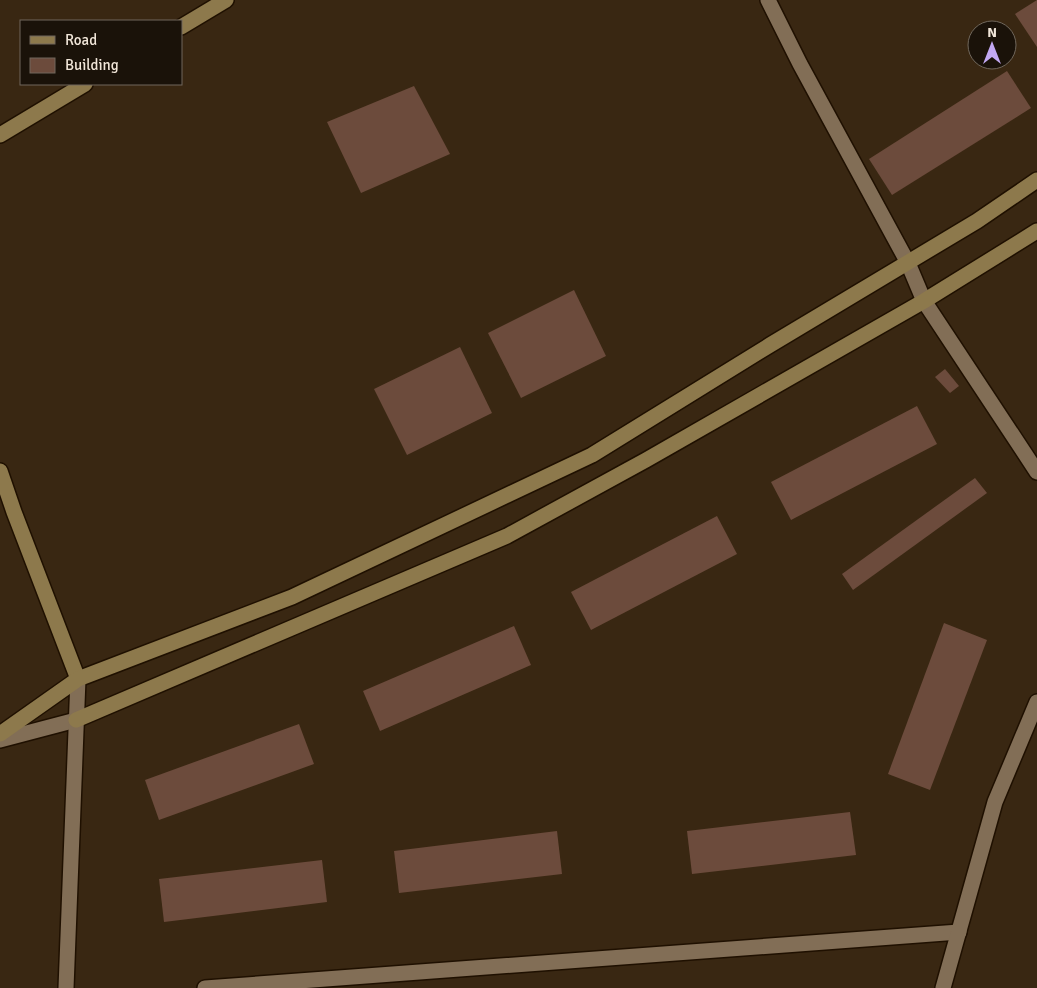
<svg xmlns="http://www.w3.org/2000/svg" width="1037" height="988" font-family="Signika,sans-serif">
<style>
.building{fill:#6c4b3c}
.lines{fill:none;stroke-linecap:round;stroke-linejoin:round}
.street-casing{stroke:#1f1000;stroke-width:18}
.secondary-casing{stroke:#1f1000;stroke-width:18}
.street{stroke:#826e56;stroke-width:15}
.secondary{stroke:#8d794c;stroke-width:15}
</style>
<rect width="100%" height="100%" fill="#392712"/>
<g class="building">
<path d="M1037 0V47L1015 14Z"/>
<path d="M1007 71 1031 108 892 195 869 159Z"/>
<path d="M414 86 450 154 361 193 327 122Z"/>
<path d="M574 290 606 356 521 398 488 333Z"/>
<path d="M460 347 492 413 407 455 374 389Z"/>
<path d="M945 369 959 386 950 393 935 377Z"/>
<path d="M917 406 937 444 791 520 771 482Z"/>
<path d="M975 478 987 493 853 590 842 574Z"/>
<path d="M717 516 737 554 591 630 571 592Z"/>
<path d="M944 623 987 640 930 790 888 774Z"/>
<path d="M514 626 531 665 380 731 363 691Z"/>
<path d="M299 724 314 764 159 820 145 780Z"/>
<path d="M850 812 856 855 692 874 687 831Z"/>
<path d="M557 831 562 874 399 893 394 851Z"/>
<path d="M322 860 327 902 164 922 159 879Z"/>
</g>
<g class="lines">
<g class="street-casing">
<g id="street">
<path d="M768 0 800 64 908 263 924 301 1037 472"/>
<path d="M0 740 76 720"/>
<path d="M66 988 78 679"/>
<path d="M205 988 959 932"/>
<path d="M943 988 995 802 1037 702"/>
</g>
</g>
<g class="secondary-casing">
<g id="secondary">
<path d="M181 27 226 0"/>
<path d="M0 135 85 84"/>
<path d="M0 471 14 512 78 679"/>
<path d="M76 720 507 536 646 460 924 301 1037 231"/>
<path d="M0 734 78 679 292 597 592 455 770 345 977 221 1037 180"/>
</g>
</g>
<use href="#street" class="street"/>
<use href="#secondary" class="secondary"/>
</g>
<rect x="20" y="20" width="162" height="65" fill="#1a1209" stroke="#70675c"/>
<rect x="30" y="36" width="25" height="8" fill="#8d794c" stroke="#70675c"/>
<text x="65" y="45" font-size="15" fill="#f1e6d9">Road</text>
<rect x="30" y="58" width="25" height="15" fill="#6c4b3c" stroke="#70675c"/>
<text x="65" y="70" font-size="15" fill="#f1e6d9">Building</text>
<g transform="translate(992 45)"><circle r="24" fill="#1a1209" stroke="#70675c"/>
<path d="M0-4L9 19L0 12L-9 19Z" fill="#c2a8f2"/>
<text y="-8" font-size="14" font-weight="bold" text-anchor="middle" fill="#f1e6d9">N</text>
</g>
</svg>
